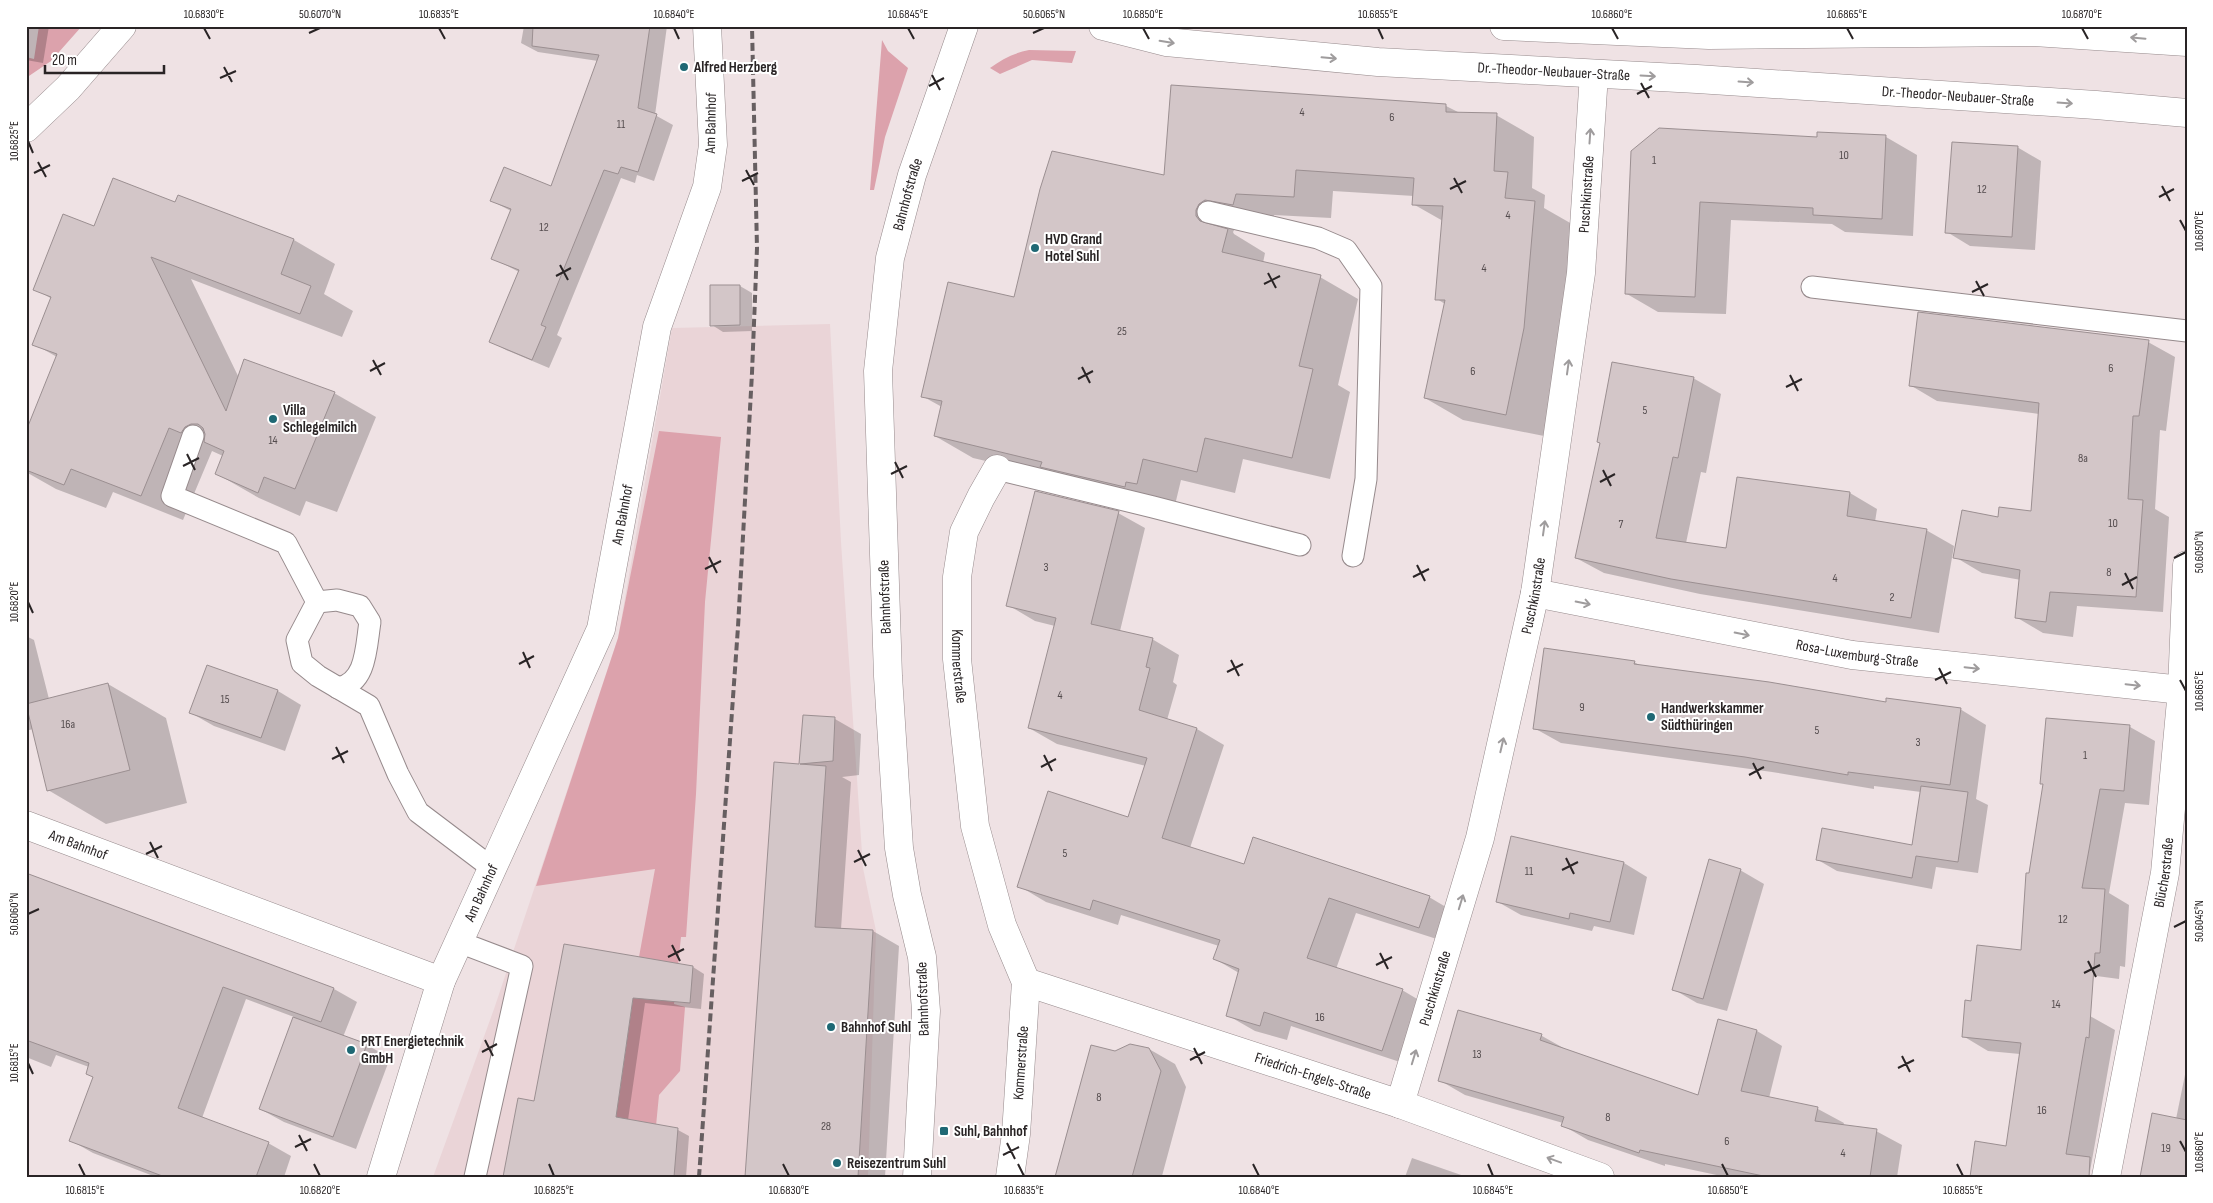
<svg xmlns="http://www.w3.org/2000/svg" width="2213" height="1203" font-family="'Sofia Sans Condensed',sans-serif">
<style>
.built{fill:#ead4d7}
.green{fill:#dca2ac}
.shadow{fill:#0003}
.building{fill:#d3c6c8;stroke:#9b8f91}
.lines{fill:none;stroke-linecap:round;stroke-linejoin:round}
.lane-casing{stroke:#968a8c;stroke-width:23}
.street-casing{stroke:#968a8c;stroke-width:29}
.secondary-casing{stroke:#968a8c;stroke-width:29}
.lane{stroke:#fff;stroke-width:21}
.street{stroke:#fff;stroke-width:28}
.secondary{stroke:#fff;stroke-width:28}
.rail{stroke:#675f61;stroke-width:4;stroke-dasharray:8 4;stroke-linecap:butt}
.oneway{stroke:#9f9c9d}
.ticks{fill:none;stroke:#292425;stroke-width:2}
.poi-dot{fill:#1f6874;stroke:#fff;stroke-width:2}
.labels{text-anchor:middle;dominant-baseline:central;stroke-width:4;stroke-linejoin:round;paint-order:stroke}
.number-label{font-size:12px;fill:#544c4e}
.poi-label{font-size:15px;font-weight:bold;fill:#292425;stroke:#fff;text-anchor:start}
.street-label{font-size:15px;fill:#292425;stroke:#fff}
.neatline{fill:none;stroke:#292425;stroke-width:2}
.ticks-label{font-size:12px;text-anchor:middle;fill:#292425}
</style>
<rect width="100%" height="100%" fill="#efe2e4"/>
<path class="built" d="M830 324 841 542 863 868 876 931 868 1177H433L494 1009 618 638 672 328Z"/>
<g class="green">
<path d="M39 26H82L51 61 26 78V57L34 59Z"/>
<path d="M882 40 888 51 908 68 885 137 874 190H870Z"/>
<path d="M1029 50 1076 51 1072 63 1032 60 1000 74 990 68C1002 59 1014 53 1029 50Z"/>
<path d="M659 431 721 437 705 602 696 794 686 937H681L674 1004 685 1007 680 1071 659 1095 651 1177 636 1121 616 1117 639 957 655 869 536 886 618 638Z"/>
</g>
<g class="shadow">
<path d="M26 26H49L43 63 26 60Z"/>
<path d="M524 26H667L655 115 673 125 654 181 637 175 635 183 621 178 557 335 562 338 549 368 506 350 490 341 519 272 492 258 511 211 492 201 552 188 598 61 538 52 521 43Z"/>
<path d="M1172 87 1446 106 1460 113 1496 115 1534 137 1532 188 1545 195 1544 208 1572 224 1562 351 1544 436 1463 420 1425 398 1445 304 1437 299 1443 221 1413 204 1414 196 1333 191 1331 218 1274 215 1271 226 1237 225 1233 232 1234 234 1265 253 1263 263 1320 277 1358 299 1338 385 1350 392 1330 479 1243 459 1235 493 1181 480 1175 505 973 458 935 436 942 407 922 396 1015 298 1165 176Z"/>
<path d="M1886 137 1917 155 1913 236 1845 232 1832 224 1731 220 1726 314 1658 312 1627 294 1633 152 1818 138Z"/>
<path d="M2017 147 2041 161 2035 250 1970 246 1947 232Z"/>
<path d="M179 197 294 240 335 264 324 294 353 311 342 337 191 279 239 378 334 393 376 417 337 512 306 501 300 516 259 498 217 474 223 456 212 451 183 520 113 492 106 508 56 489 26 472V435L57 357 34 344 52 299 35 289 94 228 176 204Z"/>
<path d="M740 286 752 293V331L723 332 712 325 711 287Z"/>
<path d="M2148 342 2175 357 2166 431 2160 430 2155 509 2169 517 2163 612 2077 606 2073 637 2043 633 2016 617 2021 580 1982 573 1955 557 1999 518 2032 513 2039 414 1937 401 1910 385Z"/>
<path d="M1693 378 1721 394 1706 473 1701 472 1686 543 1727 549 1738 478 1850 493 1877 509 1875 522 1926 530 1954 546 1939 633 1700 594 1604 573 1576 558Z"/>
<path d="M1118 513 1145 528 1120 631 1152 639 1179 655 1173 682 1177 685 1167 720 1197 729 1224 745 1190 848 1245 866 1429 897 1456 913 1446 942 1356 913 1336 969 1402 990 1429 1006 1409 1065 1291 1026 1287 1040 1255 1031 1227 1015 1239 973 1215 959 1219 946 1121 915 1118 925 1046 902 1019 886 1129 819 1146 766 1057 744 1029 728 1055 626 1035 621 1008 605Z"/>
<path d="M26 636 34 640 49 699 108 684 166 718 187 803 106 824 48 790 33 729 26 731Z"/>
<path d="M1634 662 1641 666 1887 703 1960 709 1986 725 1976 799 1988 805 1978 873 1936 867 1932 889 1837 871 1818 860 1913 847 1921 792 1874 786V789L1772 772 1561 743 1534 728Z"/>
<path d="M207 667 278 691 301 705 285 751 214 726 191 713Z"/>
<path d="M805 717 835 719 861 734 859 775 842 777 851 782 841 929 873 931 899 946 885 1177H746L801 766Z"/>
<path d="M2130 727 2155 741 2149 805 2125 803 2109 893 2129 905 2125 967 2120 966 2119 979 2074 973 2090 1016 2115 1030 2089 1177H1971L2007 1147 2020 1054 1988 1051 1963 1036 1972 1002 2023 951 2030 874Z"/>
<path d="M1512 838 1624 863 1647 877 1634 935 1594 926 1592 931 1521 915 1498 902Z"/>
<path d="M1740 870 1764 884 1727 1011 1697 1003 1673 989Z"/>
<path d="M26 874 334 989 357 1002 343 1037 367 1045 390 1058 356 1149 284 1122 260 1109 294 1017 246 999 202 1118 268 1143 291 1156 284 1177H156L93 1153 70 1140 94 1077 89 1067 56 1055 51 1067 26 1057Z"/>
<path d="M565 946 693 967 704 974 701 1009 645 1003 628 1120 678 1130 689 1136 686 1177H504L535 1103Z"/>
<path d="M1459 1012 1542 1036 1567 1050 1699 1096 1757 1031 1782 1046 1769 1098 1818 1109 1844 1123 1843 1126 1876 1131 1902 1145 1897 1177H1726L1665 1164V1166L1588 1140 1562 1125 1563 1123 1465 1095 1439 1080Z"/>
<path d="M1091 1046 1115 1053 1149 1049 1175 1064 1186 1087 1162 1176 1165 1177H1055Z"/>
<path d="M2187 1065V1177L2176 1119Z"/>
<path d="M1412 1158 1467 1177H1405Z"/>
</g>
<g class="building">
<path d="M533 26H650L638 108 657 114 638 172 621 167 618 174 604 170 541 325 546 327 532 360 489 342 519 270 491 259 511 209 490 201 504 167 551 186 599 55 532 46Z"/>
<path d="M1171 85 1446 104V112L1497 113 1494 171 1508 172 1505 198 1535 201 1524 328 1506 415 1424 398 1445 300H1435L1443 206 1412 205 1414 178 1296 170 1294 197 1236 194 1233 205 1205 200 1199 204 1196 210V216L1200 221 1228 229 1222 252 1321 275 1299 366 1313 369 1292 458 1205 438 1197 472 1143 459 1137 484 1126 482 1125 487 1040 467 1042 462 934 436 942 401 921 397 948 282 1014 297 1040 189 1052 151 1164 175Z"/>
<path d="M1659 128 1817 137V132L1886 135 1882 219 1813 215V208L1700 202 1695 297 1625 294 1631 151Z"/>
<path d="M1952 142 2018 146 2012 237 1945 233Z"/>
<path d="M113 178 175 202 178 195 294 239 281 274 311 286 300 314 151 257 226 411 244 359 335 392 295 489 264 477 258 493 215 474 224 451 204 442 205 434 203 428 198 424H191L185 427 181 433 169 428 141 496 71 469 64 485 26 470V431L57 354 32 345 51 297 33 290 63 214 94 226Z"/>
<path d="M710 285H740V325L710 326Z"/>
<path d="M1918 312 2149 340 2139 416H2133L2128 499 2143 500 2136 597 2050 592 2046 622 2015 618 2020 570 1953 558 1962 510 1998 517 1999 507 2031 511 2039 403 1909 386Z"/>
<path d="M1612 362 1694 377 1678 458 1673 457 1656 538 1726 548 1737 477 1850 492 1847 516 1927 529 1911 618 1671 579 1575 558 1600 443 1597 442Z"/>
<path d="M1035 491 1119 511 1091 624 1153 638 1146 667 1150 668 1139 710 1197 728 1162 838 1244 864 1253 837 1430 896 1419 928 1329 898 1307 958 1403 989 1382 1051 1264 1012 1260 1026 1226 1016 1239 969 1213 959 1220 940 1093 900 1090 910 1017 887 1048 791 1128 817 1147 758 1028 728 1056 618 1006 606Z"/>
<path d="M1544 648 1635 661 1634 664 1769 682 1886 702V698L1961 708 1950 785 1848 772V775L1745 757 1533 729Z"/>
<path d="M207 665 278 690 261 738 189 713Z"/>
<path d="M108 683 130 770 47 791 26 704Z"/>
<path d="M803 715 835 717 833 761 800 764 826 766 815 927 873 930 858 1177H745L774 762 799 764Z"/>
<path d="M2046 718 2130 725 2124 791 2100 789 2082 888 2105 889 2100 953H2095L2089 1038 2086 1037 2066 1154 2090 1157 2089 1177H1970L1975 1141 2006 1146 2021 1043 1962 1037 1965 1000 1971 1001 1977 945 2021 950 2026 873H2029L2043 784H2040Z"/>
<path d="M1921 786 1968 792 1958 862 1916 856 1912 878 1816 860 1822 828 1912 845Z"/>
<path d="M1511 836 1624 862 1610 922 1570 913 1569 919 1496 902Z"/>
<path d="M1709 859 1741 869 1703 999 1672 990Z"/>
<path d="M26 873 334 988 321 1022 223 987 178 1108 269 1142 256 1177H165L69 1141 93 1077 86 1074 89 1063 26 1040Z"/>
<path d="M564 944 693 966 690 1003 633 998 616 1117 678 1128 674 1177H503L518 1098 534 1101Z"/>
<path d="M1458 1010 1542 1034 1540 1040 1698 1095 1718 1019 1757 1030 1741 1091 1818 1107 1815 1121 1877 1129 1870 1177H1768L1640 1150 1639 1153 1561 1126 1564 1117 1438 1081Z"/>
<path d="M293 1017 367 1044 333 1137 259 1109Z"/>
<path d="M1130 1044 1149 1048 1161 1071 1132 1177H1055L1091 1045 1115 1051Z"/>
<path d="M2152 1113 2187 1120V1177H2140Z"/>
</g>
<g class="lines">
<g class="lane-casing">
<g id="lane">
<path d="M1208 212 1318 238 1346 250 1371 286 1366 479 1353 556"/>
<path d="M1812 287 2187 331"/>
<path d="M193 436 172 496 286 543 317 602 297 640 302 663 318 676 369 706 398 774 418 812 492 868"/>
<path d="M997 469 1153 507 1300 545"/>
<path d="M317 602 337 600 360 606 370 622C366 646 367 683 338 688"/>
<path d="M459 942 522 966 475 1177"/>
</g>
</g>
<g class="street-casing">
<g id="street">
<path d="M26 128 68 88 122 26"/>
<path id="s1" d="M997 469 981 497 964 532 957 577V659L975 826 1002 925 1026 982 1016 1134 1010 1177"/>
<path id="s2" d="M1535 593 1852 655 2182 690"/>
<path id="s3" d="M26 825 441 981"/>
<path id="s4" d="M1026 982 1400 1104 1600 1177"/>
<path id="s5" d="M1400 1104 1480 838 1535 593 1581 273 1594 74"/>
<path id="s6" d="M381 1177 441 981 601 629 657 327 707 187 713 145 707 26"/>
<path id="s7" d="M917 1177 926 1011 922 957 907 895 899 848 888 676 878 371 890 258 912 175 964 26"/>
<path id="s8" d="M2106 1177 2165 873 2182 690 2187 565"/>
</g>
</g>
<g class="secondary-casing">
<g id="secondary">
<path id="s9" d="M1103 26 1166 42 1378 62 1697 79 2096 105 2187 113"/>
<path d="M1504 26 1709 35 2034 32 2187 42"/>
</g>
</g>
<use href="#lane" class="lane"/>
<use href="#street" class="street"/>
<use href="#secondary" class="secondary"/>
<path class="rail" d="M699 1177 738 627 752 373 757 248 752 26"/>
</g>
<defs><path id="oneway-shaft" d="M-6 0H5M1.5-3L5.5 0L1.5 3" fill="none" stroke-width="1.6" stroke-linecap="round" stroke-linejoin="round" transform="scale(1.25)"/></defs>
<g class="oneway">
<use href="#oneway-shaft" transform="translate(2138 38) rotate(-175)"/>
<use href="#oneway-shaft" transform="translate(1167 42) rotate(9)"/>
<use href="#oneway-shaft" transform="translate(1329 58) rotate(5)"/>
<use href="#oneway-shaft" transform="translate(1648 76) rotate(3)"/>
<use href="#oneway-shaft" transform="translate(1746 82) rotate(4)"/>
<use href="#oneway-shaft" transform="translate(2065 103) rotate(4)"/>
<use href="#oneway-shaft" transform="translate(1590 136) rotate(-86)"/>
<use href="#oneway-shaft" transform="translate(1568 367) rotate(-82)"/>
<use href="#oneway-shaft" transform="translate(1544 528) rotate(-82)"/>
<use href="#oneway-shaft" transform="translate(1583 603) rotate(11)"/>
<use href="#oneway-shaft" transform="translate(1742 634) rotate(11)"/>
<use href="#oneway-shaft" transform="translate(1972 668) rotate(6)"/>
<use href="#oneway-shaft" transform="translate(2133 685) rotate(6)"/>
<use href="#oneway-shaft" transform="translate(1502 745) rotate(-77)"/>
<use href="#oneway-shaft" transform="translate(1461 902) rotate(-73)"/>
<use href="#oneway-shaft" transform="translate(1414 1057) rotate(-73)"/>
<use href="#oneway-shaft" transform="translate(1554 1160) rotate(-160)"/>
</g>
<path class="ticks" d="M204 28 210 39M439 28 445 39M674 28 679 39M908 28 914 39M1143 28 1149 39M1378 28 1383 39M1612 28 1618 39M1847 28 1853 39M2082 28 2088 39M309 33 320 28M1033 33 1044 28M224 67 232 82M932 75 940 90M220 78 236 71M1641 83 1649 98M929 86 944 78M1637 94 1652 86M28 141 33 153M38 162 46 177M746 170 754 185M34 173 50 165M1454 178 1462 193M742 181 758 173M2162 186 2170 201M1450 189 1466 181M2159 197 2174 189M2180 220 2186 231M560 265 568 280M1268 273 1276 288M556 276 571 268M1976 281 1984 296M1264 284 1280 276M1972 292 1988 284M373 360 381 375M1082 367 1090 383M370 371 385 363M1790 375 1798 391M1078 379 1093 371M1786 387 1802 379M187 454 195 470M895 462 903 478M183 466 199 458M1603 470 1611 486M891 474 907 466M1600 482 1615 474M709 557 717 573M2174 558 2186 552M1417 565 1425 581M705 569 721 561M2125 573 2133 589M1413 577 1429 569M2122 585 2137 577M28 602 33 613M523 652 530 668M1231 660 1239 676M519 664 534 656M1939 668 1947 684M1227 672 1243 664M1935 680 1951 672M2180 680 2186 691M336 747 344 763M1044 755 1052 771M332 759 348 751M1753 763 1761 779M1041 767 1056 759M1749 775 1764 767M150 842 158 858M858 850 866 866M146 854 162 846M1566 858 1574 874M854 862 870 854M1562 870 1578 862M28 914 39 909M2174 927 2186 921M672 945 680 961M1380 953 1388 969M668 957 684 949M2088 961 2096 977M1376 965 1392 957M2084 973 2100 965M485 1040 493 1056M1194 1048 1202 1064M482 1052 497 1044M1902 1056 1910 1072M1190 1060 1205 1052M28 1063 33 1074M1898 1068 1914 1060M299 1135 307 1151M2180 1141 2186 1152M1007 1143 1015 1159M295 1147 311 1139M1003 1155 1019 1147M79 1164 85 1176M314 1164 320 1176M549 1164 554 1176M783 1164 789 1176M1018 1164 1024 1176M1253 1164 1259 1176M1488 1164 1493 1176M1722 1164 1728 1176M1957 1164 1963 1176"/>
<g class="poi-dot">
<circle cx="684" cy="67" r="5"/>
<circle cx="1035" cy="248" r="5"/>
<circle cx="273" cy="419" r="5"/>
<circle cx="1651" cy="717" r="5"/>
<circle cx="831" cy="1027" r="5"/>
<circle cx="351" cy="1050" r="5"/>
<rect x="939" y="1126" width="10" height="10" rx="2.5"/>
<circle cx="837" cy="1163" r="5"/>
</g>
<g class="labels">
<g class="number-label">
<text x="1302" y="112">4</text>
<text x="1392" y="117">6</text>
<text x="621" y="124">11</text>
<text x="1844" y="155">10</text>
<text x="1654" y="160">1</text>
<text x="1982" y="189">12</text>
<text x="1508" y="215">4</text>
<text x="544" y="227">12</text>
<text x="1484" y="268">4</text>
<text x="1122" y="331">25</text>
<text x="2111" y="368">6</text>
<text x="1473" y="371">6</text>
<text x="1645" y="410">5</text>
<text x="273" y="440">14</text>
<text x="2083" y="458">8a</text>
<text x="2113" y="523">10</text>
<text x="1621" y="524">7</text>
<text x="1046" y="567">3</text>
<text x="2109" y="572">8</text>
<text x="1835" y="578">4</text>
<text x="1892" y="597">2</text>
<text x="1060" y="695">4</text>
<text x="225" y="699">15</text>
<text x="1582" y="707">9</text>
<text x="68" y="724">16a</text>
<text x="1817" y="730">5</text>
<text x="1918" y="742">3</text>
<text x="2085" y="755">1</text>
<text x="1065" y="853">5</text>
<text x="1529" y="871">11</text>
<text x="2063" y="919">12</text>
<text x="2056" y="1004">14</text>
<text x="1320" y="1017">16</text>
<text x="1477" y="1054">13</text>
<text x="1099" y="1097">8</text>
<text x="2042" y="1110">16</text>
<text x="1608" y="1117">8</text>
<text x="826" y="1126">28</text>
<text x="1727" y="1141">6</text>
<text x="2166" y="1148">19</text>
<text x="1843" y="1153">4</text>
</g>
<g class="poi-label">
<text x="694" y="67">Alfred Herzberg</text>
<text x="1045" y="239">HVD Grand<tspan x="1045" dy="17">Hotel Suhl</tspan></text>
<text x="283" y="410">Villa<tspan x="283" dy="17">Schlegelmilch</tspan></text>
<text x="1661" y="708">Handwerkskammer<tspan x="1661" dy="17">Südthüringen</tspan></text>
<text x="841" y="1027">Bahnhof Suhl</text>
<text x="361" y="1041">PRT Energietechnik<tspan x="361" dy="17">GmbH</tspan></text>
<text x="954" y="1131">Suhl, Bahnhof</text>
<text x="847" y="1163">Reisezentrum Suhl</text>
</g>
<g class="street-label">
<text stroke="none"><textPath href="#s9" startOffset="454">Dr.-Theodor-Neubauer-Straße</textPath></text>
<text stroke="none"><textPath href="#s9" startOffset="859">Dr.-Theodor-Neubauer-Straße</textPath></text>
<text transform="translate(711 123) rotate(-89)">Am Bahnhof</text>
<text stroke="none"><textPath href="#s5" startOffset="931">Puschkinstraße</textPath></text>
<text stroke="none"><textPath href="#s7" startOffset="989">Bahnhofstraße</textPath></text>
<text stroke="none"><textPath href="#s6" startOffset="708">Am Bahnhof</textPath></text>
<text stroke="none"><textPath href="#s5" startOffset="526">Puschkinstraße</textPath></text>
<text transform="translate(885 597) rotate(-92)">Bahnhofstraße</text>
<text stroke="none"><textPath href="#s2" startOffset="328">Rosa-Luxemburg-Straße</textPath></text>
<text stroke="none"><textPath href="#s1" startOffset="206">Kommerstraße</textPath></text>
<text stroke="none"><textPath href="#s3" startOffset="56">Am Bahnhof</textPath></text>
<text stroke="none"><textPath href="#s8" startOffset="310">Blücherstraße</textPath></text>
<text stroke="none"><textPath href="#s6" startOffset="302">Am Bahnhof</textPath></text>
<text stroke="none"><textPath href="#s5" startOffset="121">Puschkinstraße</textPath></text>
<text transform="translate(923 999) rotate(-92)">Bahnhofstraße</text>
<text transform="translate(1021 1063) rotate(-86)">Kommerstraße</text>
<text stroke="none"><textPath href="#s4" startOffset="302">Friedrich-Engels-Straße</textPath></text>
</g>
</g>
<rect width="2213" height="1203" fill="none" stroke="#ffffff" stroke-width="55"/>
<path d="M45 65v8h119v-8" fill="none" stroke="#292425" stroke-width="2.5"/>
<text x="52" y="65" font-size="15" fill="#292425" stroke="#ffffff" stroke-width="4" paint-order="stroke">20 m</text>
<rect x="28" y="28" width="2158" height="1148" class="neatline"/>
<g class="ticks-label">
<text x="204" y="18">10.6830°E</text>
<text x="320" y="18">50.6070°N</text>
<text x="439" y="18">10.6835°E</text>
<text x="674" y="18">10.6840°E</text>
<text x="908" y="18">10.6845°E</text>
<text x="1044" y="18">50.6065°N</text>
<text x="1143" y="18">10.6850°E</text>
<text x="1378" y="18">10.6855°E</text>
<text x="1612" y="18">10.6860°E</text>
<text x="1847" y="18">10.6865°E</text>
<text x="2082" y="18">10.6870°E</text>
<text transform="translate(14 141) rotate(-90)" y="4">10.6825°E</text>
<text transform="translate(2199 231) rotate(-90)" y="4">10.6870°E</text>
<text transform="translate(2199 552) rotate(-90)" y="4">50.6050°N</text>
<text transform="translate(14 602) rotate(-90)" y="4">10.6820°E</text>
<text transform="translate(2199 691) rotate(-90)" y="4">10.6865°E</text>
<text transform="translate(14 914) rotate(-90)" y="4">50.6060°N</text>
<text transform="translate(2199 921) rotate(-90)" y="4">50.6045°N</text>
<text transform="translate(14 1063) rotate(-90)" y="4">10.6815°E</text>
<text transform="translate(2199 1152) rotate(-90)" y="4">10.6860°E</text>
<text x="85" y="1194">10.6815°E</text>
<text x="320" y="1194">10.6820°E</text>
<text x="554" y="1194">10.6825°E</text>
<text x="789" y="1194">10.6830°E</text>
<text x="1024" y="1194">10.6835°E</text>
<text x="1259" y="1194">10.6840°E</text>
<text x="1493" y="1194">10.6845°E</text>
<text x="1728" y="1194">10.6850°E</text>
<text x="1963" y="1194">10.6855°E</text>
</g>
</svg>
